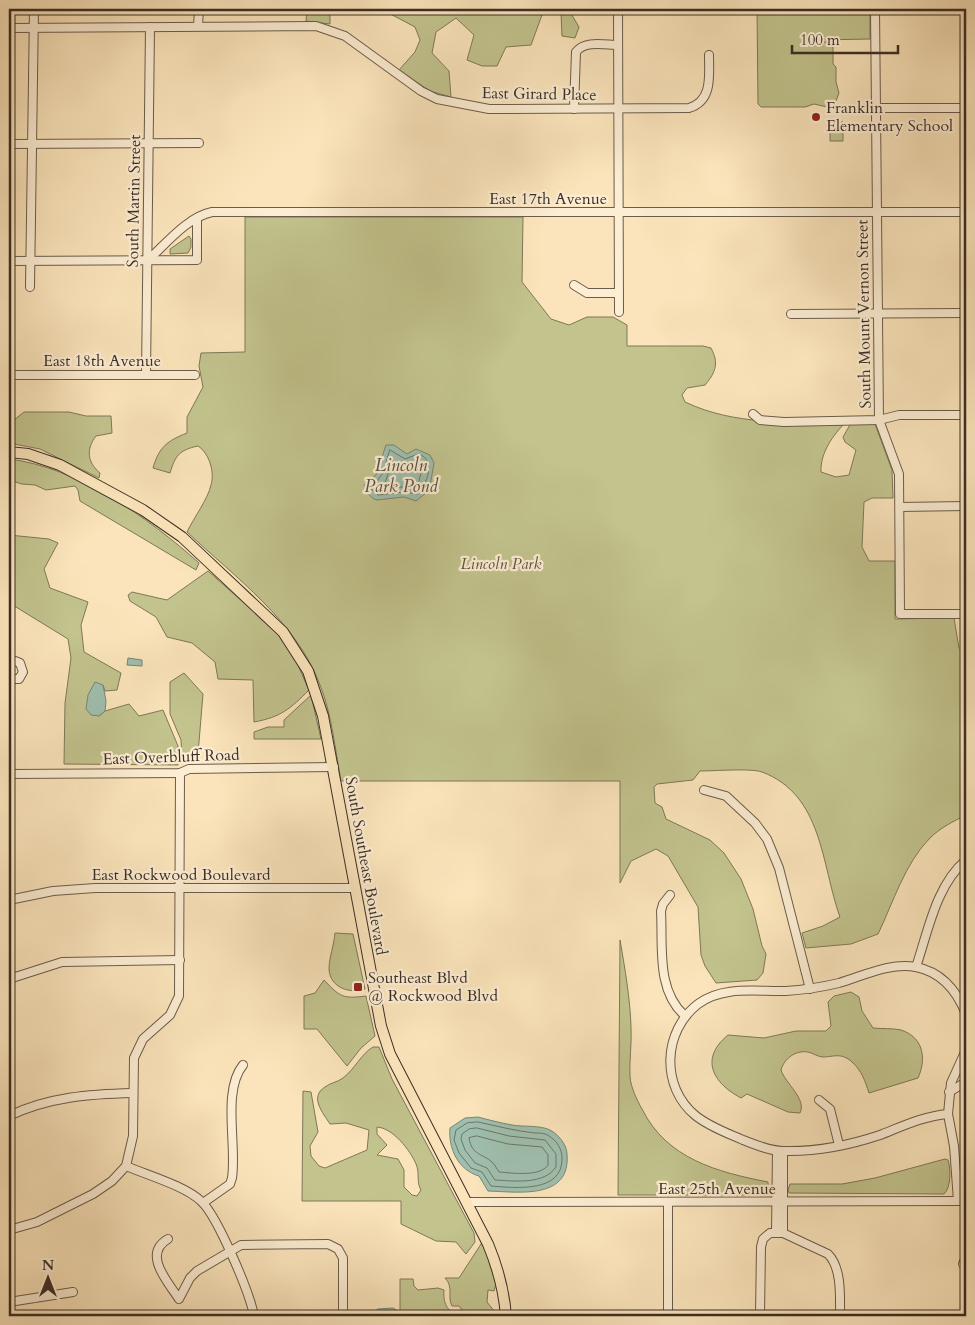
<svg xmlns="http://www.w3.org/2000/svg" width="975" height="1325" font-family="Cardo,serif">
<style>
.green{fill:#c2c38d;stroke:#7e7859;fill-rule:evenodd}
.water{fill:#9fbfae;stroke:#778577}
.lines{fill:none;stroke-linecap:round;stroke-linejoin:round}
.shore{stroke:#6d766a;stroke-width:1}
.minor-casing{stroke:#6b5c4a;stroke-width:10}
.major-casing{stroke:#3b2e25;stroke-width:12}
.minor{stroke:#fcedd3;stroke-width:8}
.major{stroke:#fbe4bb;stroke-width:10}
.poi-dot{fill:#8f2418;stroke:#fcedd3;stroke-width:2}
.labels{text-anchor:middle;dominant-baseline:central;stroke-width:4.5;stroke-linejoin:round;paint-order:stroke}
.street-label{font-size:16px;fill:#3b2e25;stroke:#fcedd3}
.poi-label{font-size:16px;fill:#3b2e25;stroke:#fcedd3;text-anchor:start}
.park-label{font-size:16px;font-style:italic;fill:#5d533f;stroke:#fcedd3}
.water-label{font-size:18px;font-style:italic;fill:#545247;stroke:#fcedd3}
</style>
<rect width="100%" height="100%" fill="#fbe4bb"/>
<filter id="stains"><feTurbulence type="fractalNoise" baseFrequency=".004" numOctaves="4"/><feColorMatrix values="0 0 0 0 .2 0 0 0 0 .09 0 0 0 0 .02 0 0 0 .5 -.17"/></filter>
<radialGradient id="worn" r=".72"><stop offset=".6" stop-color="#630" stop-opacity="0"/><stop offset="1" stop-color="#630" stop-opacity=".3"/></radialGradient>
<g class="green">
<path d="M307 9H330V24L306 21Z"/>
<path d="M381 9H571L570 12 579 27 575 38 562 36 561 13 551 10 542 15 531 45 506 47 497 66H482L467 60 474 35 456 18 436 32 432 53 449 71 451 97 430 91 399 70 415 52 420 40 415 27Z"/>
<path d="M757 9H870V39L817 40V42H829L833 47V64L836 67V82L839 93 836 101 827 107 814 104 805 107H761L758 104Z"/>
<path d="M840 122H843V141H830V128Z"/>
<path d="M245 217H523L522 282 551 319 569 325 587 317H613L627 325V346H703L711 348C719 363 716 372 705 385L687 388 682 395 685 402C736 426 791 422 846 422 833 435 820 453 821 472L836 477 849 475 856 450 845 442 843 437 851 423 875 424 892 470 893 498H872L864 502 862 547 869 561H895V619L954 618 959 648 966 649V815C954 821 940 828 930 838 905 863 893 903 878 934L851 944 806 948 802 933 823 926 840 917C821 864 823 795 762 772 751 768 714 771 700 771L693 780 657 784 654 787 655 803 662 807 666 819 710 840 724 853 741 879 753 909 762 946 766 954 763 973 757 980 716 983 705 966 701 955 698 907 668 856 656 849 631 861 620 883V781H341C335 749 332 715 320 685 296 621 235 577 187 532 193 519 208 499 211 485 215 472 209 453 198 446 179 450 175 456 170 473L153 468C159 447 167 441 187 433V417L203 387 199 366 201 353 245 352Z"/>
<path d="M189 236 191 239V247L188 253 170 254V249Z"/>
<path d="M24 412H69L86 416H111L112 433 96 436C86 449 87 462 100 473L99 478 40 449 9 443V424Z"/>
<path d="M9 459C77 467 149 518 199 563L196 570 80 501 78 490 75 486 46 490 35 485 22 484 9 480Z"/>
<path d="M9 535 49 539 58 543 44 569 50 588 88 602 81 625 84 652 121 673 117 690 105 691 103 685 99 716 105 711 129 704 139 716 163 710 178 746V765L64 764 65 703 71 658 68 639 16 607 9 606Z"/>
<path d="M208 571 278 633 296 661 309 690C290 709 281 717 254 722L253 680 218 679 215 662 192 643 167 637 156 617 130 601 128 595 132 592 167 600Z"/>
<path d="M184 673 203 694 198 754 195 761 182 763 181 740 170 714V682Z"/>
<path d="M311 695 321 739H254V732L268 727H284V720Z"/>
<path d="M335 933 353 934 365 989C350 994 330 988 329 969 329 958 334 945 335 933Z"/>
<path d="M620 940C625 969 630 998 631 1027 632 1044 629 1061 630 1077 631 1088 637 1100 642 1109 667 1159 717 1172 768 1182V1193L766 1195H618Z"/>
<path d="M324 980C340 997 343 999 366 996L375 1036 361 1048 347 1066 317 1029H304V996L315 993Z"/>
<path d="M851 992 859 997 862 1011 873 1028C882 1029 893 1028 901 1030 923 1037 927 1058 918 1078L869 1093C865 1081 862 1071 852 1062 841 1052 833 1057 823 1057 818 1057 813 1053 808 1052 795 1050 784 1059 781 1070 785 1083 807 1099 800 1113L788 1112 747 1094 741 1098C713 1083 699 1059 728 1035L764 1038 796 1031H826L831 1026 828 1002 834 996Z"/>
<path d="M373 1047H379L392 1079 474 1233 475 1242 466 1254 456 1242 436 1241 401 1224V1201H302L303 1091 311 1092 318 1132 310 1146 311 1156 319 1166 325 1168 367 1150 369 1130 346 1123 330 1124C323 1113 309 1097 325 1087 330 1083 338 1082 343 1078 355 1069 361 1054 373 1047ZM377 1127C393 1128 410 1150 416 1164 420 1172 416 1182 421 1190L417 1196 412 1195 404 1187V1170L398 1159 377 1155 387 1145 377 1134Z"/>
<path d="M945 1159 948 1160C951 1169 951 1188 944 1194L789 1193 788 1190 790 1184H842L875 1178Z"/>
<path d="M483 1241 496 1284 494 1291 488 1290 487 1302 498 1316H400V1279H413L414 1286 418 1290 438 1288 444 1290C443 1301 446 1314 461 1314L462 1310 459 1306H452C447 1297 454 1287 445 1278H459Z"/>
</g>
<g class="water">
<path d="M386 445H394L407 454 416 449 430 455 434 463 430 486 427 492 416 501 404 497 377 500C370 498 366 492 364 485L376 475Z"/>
<path d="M128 658 142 660V666L127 665Z"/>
<path d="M95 682 103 685 106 701 105 711 99 716 91 715 86 709 88 695Z"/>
<path d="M478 1117C489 1120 501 1123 512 1125 523 1127 540 1125 550 1130 558 1134 567 1145 567 1154 571 1200 519 1192 488 1191L479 1176C458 1170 448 1148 450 1128L465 1118Z"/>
<path d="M393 1308 398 1311 399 1316H371L373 1312 378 1309Z"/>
</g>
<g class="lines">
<g class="shore">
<path d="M390 450 405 459 418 454C437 459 427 485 417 494L404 492 378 495 371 489 383 473Z"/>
<path d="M393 461 406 465 421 462 422 468 418 485 415 487H384Z"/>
<path d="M478 1122C497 1126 515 1131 535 1133 540 1133 545 1133 549 1136 557 1141 562 1149 562 1158 563 1193 516 1188 491 1186L482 1172 471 1168 459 1153 454 1140 456 1130 467 1123Z"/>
<path d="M477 1128 509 1136 545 1140 556 1154V1167C544 1185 514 1181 495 1180L487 1168 475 1163 465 1150 461 1139 462 1134 469 1129Z"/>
<path d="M477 1136 508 1144 542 1147 548 1155V1165C540 1177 513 1173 499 1172 497 1169 495 1165 492 1162 482 1153 472 1156 469 1138Z"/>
</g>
<g class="minor-casing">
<g id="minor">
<path d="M618 9 619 312"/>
<path d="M875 9 879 420 899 474 900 614H966"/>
<path d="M198 26 199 9"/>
<path d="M9 28 316 26 345 36 421 91 437 99 489 109 689 108C713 101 709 75 709 55"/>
<path d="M875 108H966"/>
<path d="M574 109 576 52C585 40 605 45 618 45"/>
<path d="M9 144 199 143"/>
<path d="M9 261 197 260V218"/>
<path d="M147 261C165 245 187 217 212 212H966"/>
<path d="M574 285 587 293H619"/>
<path d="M30 287 34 9"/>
<path d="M791 314 966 313"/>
<path d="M9 375H195"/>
<path d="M146 375 150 27"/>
<path d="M753 414 760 420 784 422 879 420 899 415H966"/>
<path d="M900 507 966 506"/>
<path d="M9 662 15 661 20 663 23 672 19 679H9"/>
<path d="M9 774 180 773 189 769 334 767"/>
<path d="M704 790 726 796 755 823 767 839 779 868 810 989"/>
<path d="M670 895 663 904 661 911C663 947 656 990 685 1016"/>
<path d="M9 900 53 891 95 888H355"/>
<path d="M916 967C928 932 936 885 966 860"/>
<path d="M9 979 62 962 180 960"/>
<path d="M966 1014C957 991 941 972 916 967 890 962 863 976 839 983 822 987 804 990 786 991 758 992 723 985 698 1004 663 1031 660 1087 696 1116 710 1127 727 1133 743 1140 756 1145 770 1151 783 1151 815 1152 850 1145 880 1135 903 1126 924 1116 948 1114L951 1083 966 1050"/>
<path d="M949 1092 966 1082"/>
<path d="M819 1100 830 1109 839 1145"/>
<path d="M948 1114 954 1146 958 1201"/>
<path d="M9 1116C48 1097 90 1094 133 1093"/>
<path d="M783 1151V1233"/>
<path d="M126 1166C147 1175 186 1186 202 1202 218 1218 250 1293 254 1316"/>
<path d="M467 1202 966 1201"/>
<path d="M668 1202V1316"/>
<path d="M203 1203 230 1184 232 1178C237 1145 222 1091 243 1065"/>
<path d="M9 1230 37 1222 93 1194 112 1181 126 1166 133 1136 134 1058 143 1039 170 1015 179 996 180 773"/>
<path d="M776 1232 777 1151"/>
<path d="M168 1239C142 1254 168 1282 179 1299L190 1278 197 1271 241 1245 328 1244 338 1249 343 1258V1316"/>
<path d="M963 1264 966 1257"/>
<path d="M9 1302 73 1292"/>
<path d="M760 1316 761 1247 763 1239 770 1233H783L828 1254C842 1268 840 1297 840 1316"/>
</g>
</g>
<g class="major-casing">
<path id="major" d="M9 452 28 454 60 465 143 510 182 537 283 632 308 671 323 716 381 1026 390 1054 488 1244C498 1268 504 1290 506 1316"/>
</g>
<use href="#minor" class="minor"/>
<use href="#major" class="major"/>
</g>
<g class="poi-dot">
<circle cx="816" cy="117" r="5"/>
<rect x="353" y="982" width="10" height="10" rx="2.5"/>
</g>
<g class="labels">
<g class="street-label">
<text transform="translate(539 94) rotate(1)">East Girard Place</text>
<text x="548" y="199">East 17th Avenue</text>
<text transform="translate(134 201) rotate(-89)">South Martin Street</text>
<text transform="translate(864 314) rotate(-91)">South Mount Vernon Street</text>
<text x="102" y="361">East 18th Avenue</text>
<text transform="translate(171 757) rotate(-2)">East Overbluff Road</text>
<text transform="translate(366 866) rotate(80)">South Southeast Boulevard</text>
<text x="181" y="875">East Rockwood Boulevard</text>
<text x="717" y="1189">East 25th Avenue</text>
</g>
<g class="poi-label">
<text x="826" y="108">Franklin<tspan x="826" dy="18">Elementary School</tspan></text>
<text x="368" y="978">Southeast Blvd<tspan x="368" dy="18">@ Rockwood Blvd</tspan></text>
</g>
<g class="park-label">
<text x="501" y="564">Lincoln Park</text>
</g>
<g class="water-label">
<text x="401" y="465">Lincoln<tspan x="401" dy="21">Park Pond</tspan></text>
</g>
</g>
<rect width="975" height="1325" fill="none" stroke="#fbe4bb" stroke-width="30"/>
<rect x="10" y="10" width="955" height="1305" fill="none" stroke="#3b2e25" stroke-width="2.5"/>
<rect x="15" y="15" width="945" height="1295" fill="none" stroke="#3b2e25"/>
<g transform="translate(48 1278)" stroke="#fcedd3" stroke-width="4" paint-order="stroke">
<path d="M0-4L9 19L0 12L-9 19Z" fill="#3b2e25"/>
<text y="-8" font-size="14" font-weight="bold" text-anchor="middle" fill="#3b2e25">N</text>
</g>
<path d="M792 45v8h106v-8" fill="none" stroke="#3b2e25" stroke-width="2.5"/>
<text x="800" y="45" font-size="15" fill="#3b2e25" stroke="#fcedd3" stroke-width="4" paint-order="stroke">100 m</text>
<rect width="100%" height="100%" filter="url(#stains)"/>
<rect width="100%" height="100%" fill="url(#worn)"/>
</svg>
